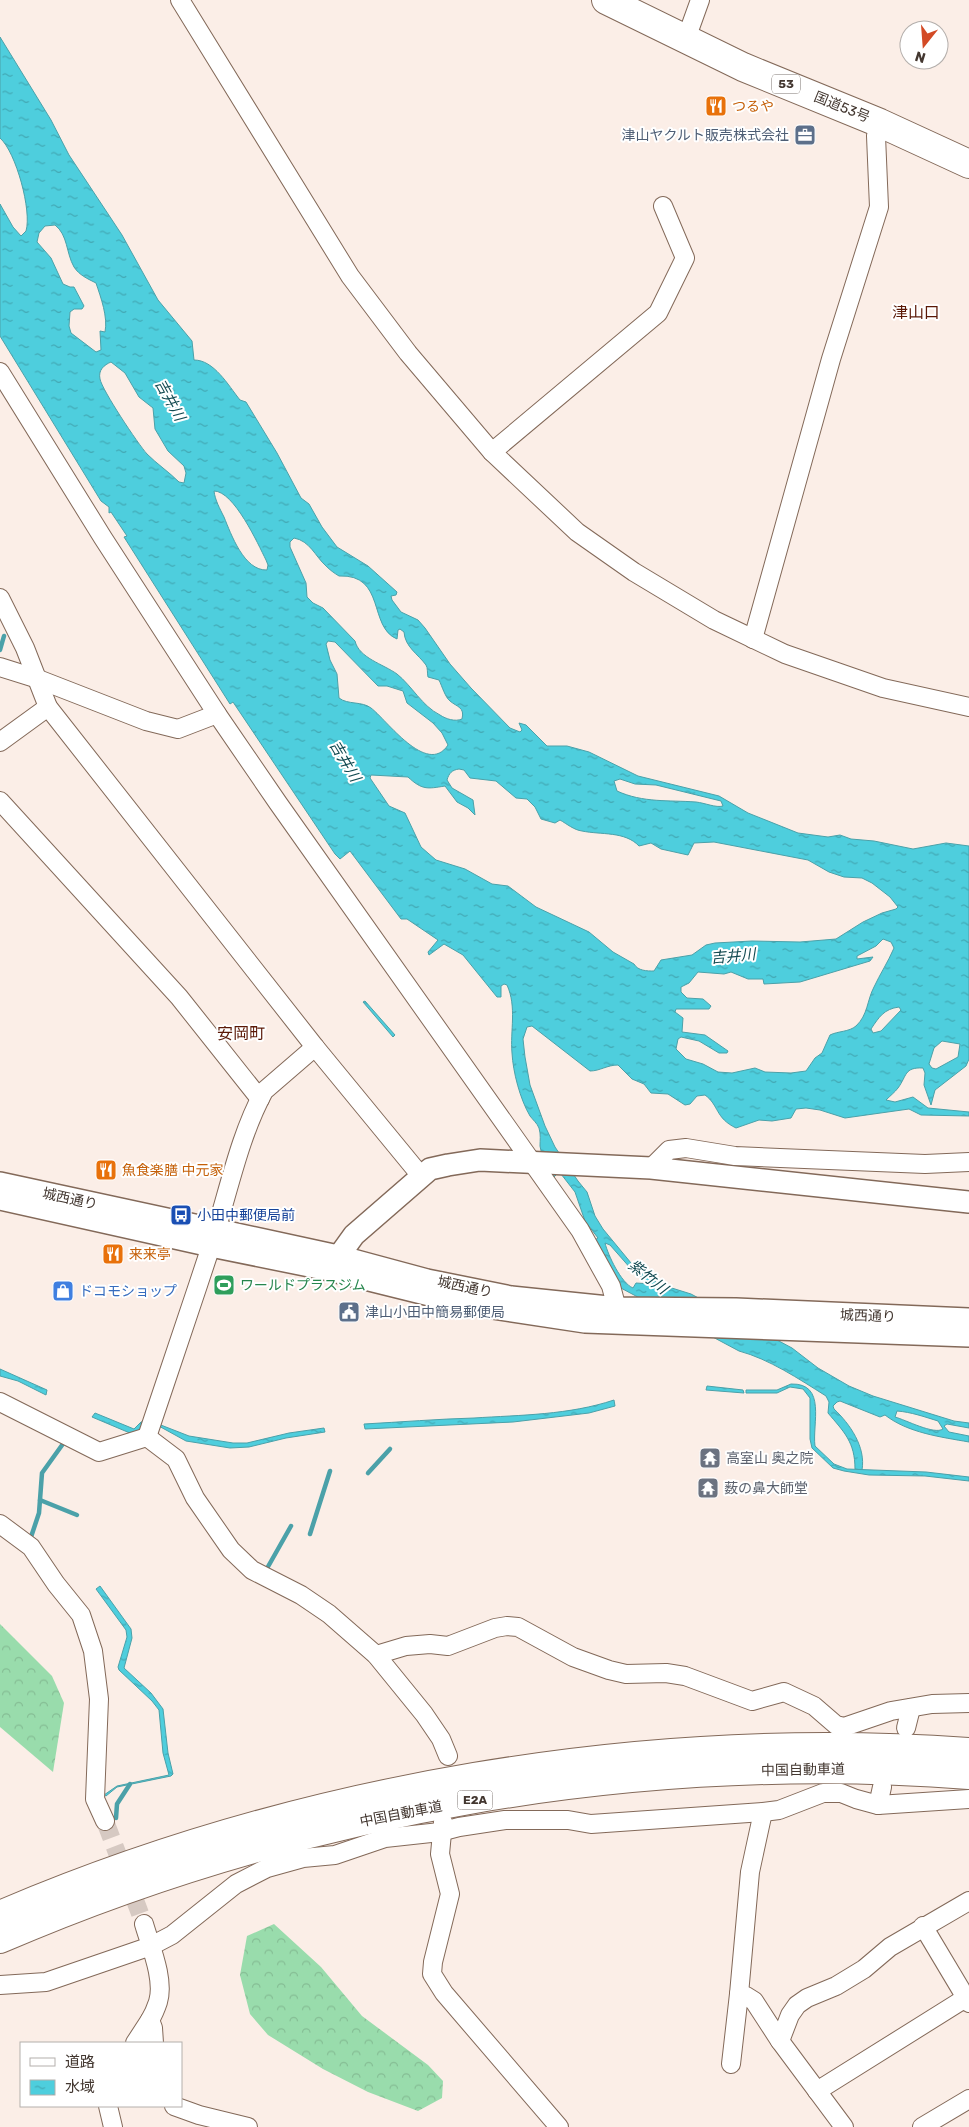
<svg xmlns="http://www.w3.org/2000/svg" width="969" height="2127" font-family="Rubik,'Noto Sans JP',sans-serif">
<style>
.forest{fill:url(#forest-crowns)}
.water{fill:url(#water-ripples);stroke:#4ba1a9;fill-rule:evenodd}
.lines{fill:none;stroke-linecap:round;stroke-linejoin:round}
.stream{stroke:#4ba1a9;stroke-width:4.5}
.minor-tunnel{stroke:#d6c9c2;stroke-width:18;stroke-dasharray:18 9;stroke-linecap:butt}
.minor-casing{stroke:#836959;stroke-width:20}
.tertiary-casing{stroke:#836959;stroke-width:24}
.trunk-casing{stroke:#836959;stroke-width:30}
.motorway-casing{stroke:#836959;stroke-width:30}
.minor{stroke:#fff;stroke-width:18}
.tertiary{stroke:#fff;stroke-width:21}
.trunk{stroke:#fff;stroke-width:28}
.motorway{stroke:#fff;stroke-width:28}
.labels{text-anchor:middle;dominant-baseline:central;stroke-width:4;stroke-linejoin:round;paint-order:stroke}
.shield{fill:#fff;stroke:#7b736e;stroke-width:1}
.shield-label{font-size:12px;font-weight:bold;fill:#433730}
.food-label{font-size:14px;fill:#c56008;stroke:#fff;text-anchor:start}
.street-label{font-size:14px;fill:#433730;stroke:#fff}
.service-label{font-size:14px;fill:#4e5e75;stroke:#fff;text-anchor:end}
.transit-label{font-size:14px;fill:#164399;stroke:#fff;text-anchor:start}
.leisure-label{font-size:14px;fill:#27864d;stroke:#fff;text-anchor:start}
.shop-label{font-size:14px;fill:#366cbe;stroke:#fff;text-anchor:start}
.worship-label{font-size:14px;fill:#5b616d;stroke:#fff;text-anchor:start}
.water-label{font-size:15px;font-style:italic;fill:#124a51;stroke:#fff}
.quarter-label{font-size:16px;fill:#5b1907;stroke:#fff}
</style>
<defs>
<pattern id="forest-crowns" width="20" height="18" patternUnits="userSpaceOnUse" patternTransform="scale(1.25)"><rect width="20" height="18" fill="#99dcac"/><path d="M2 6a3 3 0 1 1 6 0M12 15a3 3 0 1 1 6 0" fill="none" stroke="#85bd94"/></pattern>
<pattern id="water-ripples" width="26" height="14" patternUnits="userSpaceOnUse" patternTransform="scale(1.25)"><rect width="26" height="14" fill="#4ecedd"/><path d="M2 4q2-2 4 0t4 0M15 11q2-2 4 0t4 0" fill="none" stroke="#42a8b4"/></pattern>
</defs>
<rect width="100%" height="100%" fill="#fbeee7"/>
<g class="forest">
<path d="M0 1624 52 1676 64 1703 53 1772 0 1727Z"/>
<path d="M274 1924 321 1967 362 2016 428 2065 443 2081 442 2098 418 2111 368 2092 323 2069 268 2035 250 2014 240 1975 247 1936Z"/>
</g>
<g class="water">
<path d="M0 37 51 120 69 155 122 235 158 300 192 341 194 360C214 360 228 385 240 400L246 402 277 453 301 498 309 504 322 527 337 547 368 566 397 592 396 595 391 596 392 600 401 612 418 620 425 628 450 664 471 688 510 728 520 732 522 730 519 723 526 725 547 746H567L589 752 638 776 719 796 748 813 798 833 828 837 840 835 851 839 874 841 913 849 946 843 969 846V1059L966 1066 935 1090 931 1105 924 1085 925 1073 923 1068C904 1067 907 1076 898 1088 895 1092 890 1096 886 1100L895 1102 913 1097 928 1108 969 1112V1116L921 1115 909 1109 845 1118 820 1110 806 1108 796 1109 791 1118 772 1121 759 1120 736 1128C715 1118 719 1105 705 1095L697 1096 690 1104 685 1105 668 1094 651 1093 644 1084 632 1079 618 1065C607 1065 600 1071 590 1071L532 1026 527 1027 523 1039 525 1057 530 1085 545 1126 555 1147 578 1181 587 1192 595 1216 603 1229 636 1269 659 1284 691 1294 792 1348 818 1368 849 1386 873 1396 954 1421 969 1423V1428L947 1424 944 1426 949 1432 969 1436V1442C941 1437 908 1433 885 1415L880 1417 840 1401 837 1402 833 1406 834 1409C850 1424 866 1447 862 1470L855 1469C855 1442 844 1432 828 1413L829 1402 826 1396C799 1379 769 1359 739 1351L619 1287 590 1243 598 1238 585 1221 575 1192 561 1174 558 1173 554 1177C547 1169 542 1157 540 1146 540 1140 541 1135 539 1128 537 1123 533 1120 530 1116 520 1099 513 1072 512 1053 510 1031 517 1007 507 985L504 984 501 986V997H497L463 955 444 944 429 955 428 952 438 940 407 919H401L350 851 340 859 335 854 233 702 230 704 124 537 127 536 111 512 109 513V507L101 501 0 336V204L13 227 21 236 26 231C32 211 16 152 0 138ZM55 225C68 235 66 253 74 267 79 275 88 279 96 283 101 298 108 317 105 332L100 331 101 350 96 352 71 333 69 326 70 312 74 309H82L84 306 74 287H70L63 284 51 258 37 242 39 233 45 226ZM111 362 125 373 139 397 153 408 155 429 168 451 184 466 186 473 184 483 179 482C169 472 157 464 147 454 138 444 102 390 100 379 98 370 104 365 111 362ZM214 491C234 491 258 544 266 560L268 565 267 570C244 571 231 534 224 517 220 509 215 500 214 491ZM294 538C310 541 315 556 326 566 330 570 334 573 339 576 386 574 368 627 397 639L398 630 400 629 404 632C405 647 418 654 426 665 428 668 427 673 428 677L439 680C442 686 445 697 450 701 457 707 465 707 462 719 455 722 446 719 440 715 422 706 412 686 397 674 383 664 359 658 355 641L323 608 313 603 307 597 306 583 290 547V542ZM328 641 335 642 378 686H387L403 691 407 703 433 723 442 733 448 745C427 777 386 719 371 708 362 701 348 705 339 698L337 674 330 660 326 644ZM459 769 464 770 470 778 496 781 516 798 527 799 535 807 541 819 555 823 560 820C567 824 574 830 582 831 601 835 625 831 639 846L651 843 661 849 688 855 694 843 714 842 808 860 829 872 844 877 862 878 872 883 890 897 898 907 896 909 882 913 863 922 836 939 800 942 752 941 715 943 706 945 692 955 661 960 654 971C647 971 638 971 634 964L613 952 589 932 536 907 508 886 492 884 465 869 436 860 421 847 405 813 389 806 370 778 371 775 408 777C422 790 427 789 445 786L457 802 468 808 475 815 473 800 452 788 447 780C449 773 452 770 459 769ZM620 779 635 784 656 785 721 801 723 806C716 808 705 803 696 802 669 800 643 803 617 791L614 781ZM883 939 891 942 894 948C888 962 880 974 874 987 867 1000 868 1015 856 1026 849 1032 838 1031 830 1035L822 1053 815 1058 806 1071 791 1073 765 1072 755 1068 732 1073 718 1072 703 1064 686 1059 676 1049 678 1039 681 1037 699 1041 719 1053H727L728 1051 705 1035 682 1032 683 1018 675 1012 676 1009H709L711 1006 703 999 687 998 681 992V987L689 983 698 972 724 974 731 972 748 979H763L764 984 800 982 870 961 873 957 857 959V956L876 946ZM899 1007 901 1010 881 1031 873 1033 871 1029C879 1017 884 1009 899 1007ZM942 1041 960 1044 958 1057 936 1069 932 1068 929 1064 934 1048ZM605 1243 610 1245 632 1270 651 1284 636 1283 633 1288C621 1283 608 1255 605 1243ZM897 1411C911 1412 925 1417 938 1421L943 1429C934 1435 906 1420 895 1417Z"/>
<path d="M365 1001 395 1035 393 1037 363 1002Z"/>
<path d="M0 1369 47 1390 46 1395 18 1381 0 1376Z"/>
<path d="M791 1384C827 1383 812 1424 815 1446L834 1464 847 1469 926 1472 969 1477V1481L925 1476 869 1475 844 1471 833 1468 812 1448 810 1439V1398L803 1389 790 1387 777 1393H746V1390H777Z"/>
<path d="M707 1386 743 1390 744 1393 706 1390Z"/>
<path d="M614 1400 615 1406 589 1413 513 1422 365 1429 364 1424C401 1422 438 1419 474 1418 521 1415 569 1415 614 1400Z"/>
<path d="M95 1413 134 1429 141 1422 148 1420 189 1436 233 1443H247L289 1433 324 1428 325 1432 286 1438 249 1447 230 1448 186 1441 157 1425 137 1436 92 1417Z"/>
<path d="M100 1586 131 1629 132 1638 124 1668 151 1693 163 1709 168 1753 173 1774 171 1776 117 1787 106 1796 104 1795 117 1786 169 1775 163 1753 159 1710 152 1701 119 1670 118 1667 127 1637 126 1630 96 1589Z"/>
</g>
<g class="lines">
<g class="stream">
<path d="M0 650 4 636"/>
<path d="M368 1473 390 1449"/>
<path d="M40 1500 77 1515"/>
<path d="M310 1534 330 1471"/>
<path d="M30 1540 39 1513 42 1473 65 1441"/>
<path d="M265 1572 291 1526"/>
<path d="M116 1818 117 1804 130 1784"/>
</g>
<path class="minor-tunnel" d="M105 1821 144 1924"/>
<g class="minor-casing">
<g id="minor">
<path d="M180 0 350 276 408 353 492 452 577 532 634 572 714 620 785 654 883 688 969 707"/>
<path d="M686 39 700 0"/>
<path d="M0 372 103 538 217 714 278 803 580 1230 611 1286 620 1320"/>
<path d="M492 452 658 313 685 258 663 206"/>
<path d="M0 598 25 648 48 707 315 1047 421 1176"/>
<path d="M753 639 831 359 879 207 876 136 880 123"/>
<path d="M0 667 38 679 146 721 178 729 217 714"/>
<path d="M0 742 48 707"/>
<path d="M0 801 179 997 260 1099"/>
<path d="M651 1168 669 1150 686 1148 735 1156 925 1164 969 1162"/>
<path d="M0 1402 99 1452 147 1437"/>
<path d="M147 1437 176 1459 195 1498 231 1550 252 1570 301 1595 329 1614 376 1655 424 1714 441 1739 448 1756"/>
<path d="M147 1437C168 1374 190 1310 211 1246 228 1195 238 1139 264 1091L315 1047"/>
<path d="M0 1524 31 1547 56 1584 81 1615 93 1651 99 1699 95 1799 105 1821"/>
<path d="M376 1655 406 1646 430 1644 448 1646 495 1628 507 1626 518 1627 573 1657 609 1670 626 1674 666 1673 685 1676 752 1701 784 1692 814 1706 836 1725 844 1727 891 1711 932 1704 969 1703"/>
<path d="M906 1728 911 1708"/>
<path d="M878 1805 882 1787"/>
<path d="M443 1822 440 1854 450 1894 433 1962 432 1974 444 1993 559 2127"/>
<path d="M144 1924C150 1945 165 1980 158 2002 156 2008 153 2015 150 2020L153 2028 154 2043"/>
<path d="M923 1926 969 2003"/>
<path d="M0 1985 46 1982 151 1946 172 1935 236 1884 267 1868 303 1858 335 1855 385 1838 440 1832 459 1827 505 1820H568L591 1824 763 1812 779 1810 823 1793H841L856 1799 878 1805 969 1799"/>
<path d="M739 1994 746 1996 754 2001 780 2041 844 2127"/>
<path d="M780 2041 790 2015 797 2005 807 1998 836 1986 864 1969 890 1947 969 1901"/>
<path d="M135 2043 150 2020"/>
<path d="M731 2064 739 1994 750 1872 763 1812"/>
<path d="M817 2091 969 1996"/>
<path d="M108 2106 113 2127"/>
<path d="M174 2106 199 2115 248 2127"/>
<path d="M922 2127 969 2099"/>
</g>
</g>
<g class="tertiary-casing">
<g id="tertiary">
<path d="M0 1183 338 1256 427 1280 511 1297 618 1308 736 1309 969 1319"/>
<path d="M0 1199 211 1246 329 1270 466 1304 585 1322 969 1336"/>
<path d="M331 1267 354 1235 430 1169 448 1165 480 1160 651 1168 969 1202"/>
</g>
</g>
<g class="trunk-casing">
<path id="trunk" d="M606 0 743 67 880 123 969 164"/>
</g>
<g class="motorway-casing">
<g id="motorway">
<path d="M0 1915C299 1787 645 1729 969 1752"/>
<path d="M0 1939C301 1809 642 1750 969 1775"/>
</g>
</g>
<use href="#minor" class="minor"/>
<use href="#tertiary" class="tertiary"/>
<use href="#trunk" class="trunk"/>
<use href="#motorway" class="motorway"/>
</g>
<defs>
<g id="restaurant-square" transform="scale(1.125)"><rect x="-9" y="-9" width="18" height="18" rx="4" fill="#e8710a" stroke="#fff"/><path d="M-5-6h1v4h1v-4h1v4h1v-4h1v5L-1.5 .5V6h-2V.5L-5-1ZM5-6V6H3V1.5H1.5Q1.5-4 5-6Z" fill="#fff"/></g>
<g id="office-square" transform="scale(1.125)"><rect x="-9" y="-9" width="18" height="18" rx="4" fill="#5c6f8a" stroke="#fff"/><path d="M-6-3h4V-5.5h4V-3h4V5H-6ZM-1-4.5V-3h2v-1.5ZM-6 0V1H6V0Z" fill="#fff"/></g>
<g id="bus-square" transform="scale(1.125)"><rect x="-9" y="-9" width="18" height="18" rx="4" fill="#1a4fb4" stroke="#fff"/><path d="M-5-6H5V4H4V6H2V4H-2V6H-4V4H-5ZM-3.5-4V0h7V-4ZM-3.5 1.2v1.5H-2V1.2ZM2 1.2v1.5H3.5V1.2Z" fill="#fff"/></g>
<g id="stadium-square" transform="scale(1.125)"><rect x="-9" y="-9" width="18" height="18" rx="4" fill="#2e9e5b" stroke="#fff"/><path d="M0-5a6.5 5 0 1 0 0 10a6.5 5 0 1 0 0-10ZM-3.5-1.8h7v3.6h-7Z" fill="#fff"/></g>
<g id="shop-square" transform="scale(1.125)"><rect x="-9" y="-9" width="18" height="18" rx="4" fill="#3f7fe0" stroke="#fff"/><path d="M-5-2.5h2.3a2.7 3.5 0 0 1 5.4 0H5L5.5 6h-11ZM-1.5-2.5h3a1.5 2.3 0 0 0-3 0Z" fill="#fff"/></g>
<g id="civic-square" transform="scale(1.125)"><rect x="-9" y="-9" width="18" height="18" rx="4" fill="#5c6f8a" stroke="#fff"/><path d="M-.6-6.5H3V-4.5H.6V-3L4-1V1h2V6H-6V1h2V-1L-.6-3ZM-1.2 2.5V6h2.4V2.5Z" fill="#fff"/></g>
<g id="temple-square" transform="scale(1.125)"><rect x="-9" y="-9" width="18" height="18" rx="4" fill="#6b7280" stroke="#fff"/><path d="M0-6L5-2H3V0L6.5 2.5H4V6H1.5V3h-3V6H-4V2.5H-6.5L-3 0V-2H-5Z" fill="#fff"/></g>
</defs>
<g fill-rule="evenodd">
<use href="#restaurant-square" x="716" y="106"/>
<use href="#office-square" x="805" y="135"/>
<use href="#restaurant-square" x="106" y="1170"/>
<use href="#bus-square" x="181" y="1215"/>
<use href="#restaurant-square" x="113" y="1254"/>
<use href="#stadium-square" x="224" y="1285"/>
<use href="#shop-square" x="63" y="1291"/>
<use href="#civic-square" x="349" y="1312"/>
<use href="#temple-square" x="710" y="1458"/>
<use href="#temple-square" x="708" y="1488"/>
</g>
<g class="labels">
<g class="shield">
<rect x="772" y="74.5" width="28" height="19" rx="4"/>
<rect x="457.5" y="1790.5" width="35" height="19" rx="4"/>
</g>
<g class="shield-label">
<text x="786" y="84">53</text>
<text x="475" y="1800">E2A</text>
</g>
<g class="food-label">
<text x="732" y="106">つるや</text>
<text x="122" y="1170">魚食楽膳 中元家</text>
<text x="129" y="1254">来来亭</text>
</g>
<g class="street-label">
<text transform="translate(842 107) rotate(22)">国道53号</text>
<text transform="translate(70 1199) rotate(12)">城西通り</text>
<text transform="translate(465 1287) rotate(12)">城西通り</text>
<text transform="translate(868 1316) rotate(2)">城西通り</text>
<text transform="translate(803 1770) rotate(-1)">中国自動車道</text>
<text transform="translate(401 1814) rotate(-11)">中国自動車道</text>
</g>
<g class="service-label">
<text x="789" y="135">津山ヤクルト販売株式会社</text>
<text x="365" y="1312" text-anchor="start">津山小田中簡易郵便局</text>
</g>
<g class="transit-label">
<text x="197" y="1215">小田中郵便局前</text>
</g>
<g class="leisure-label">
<text x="240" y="1285">ワールドプラスジム</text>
</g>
<g class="shop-label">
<text x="79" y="1291">ドコモショップ</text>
</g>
<g class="worship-label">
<text x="726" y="1458">高室山 奥之院</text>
<text x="724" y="1488">薮の鼻大師堂</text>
</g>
<g class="water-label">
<text transform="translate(170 400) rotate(61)">吉井川</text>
<text transform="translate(345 761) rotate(59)">吉井川</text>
<text transform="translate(733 956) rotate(-5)">吉井川</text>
<text transform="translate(648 1277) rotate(38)">紫竹川</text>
</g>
<g class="quarter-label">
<text x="916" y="312">津山口</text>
<text x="241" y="1033">安岡町</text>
</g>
</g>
<rect x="20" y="2042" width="162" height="65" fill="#ffffff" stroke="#b4afac"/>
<rect x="30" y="2058" width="25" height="8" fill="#ffffff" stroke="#b4afac"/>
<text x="65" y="2067" font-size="15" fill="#433730">道路</text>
<rect x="30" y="2080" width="25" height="15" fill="url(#water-ripples)" stroke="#b4afac"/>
<text x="65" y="2092" font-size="15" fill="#433730">水域</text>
<g transform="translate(924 45) rotate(197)"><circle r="24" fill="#ffffff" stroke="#b4afac"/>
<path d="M0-4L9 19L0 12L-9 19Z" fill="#d34a25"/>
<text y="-8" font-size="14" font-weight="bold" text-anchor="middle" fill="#433730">N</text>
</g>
</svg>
